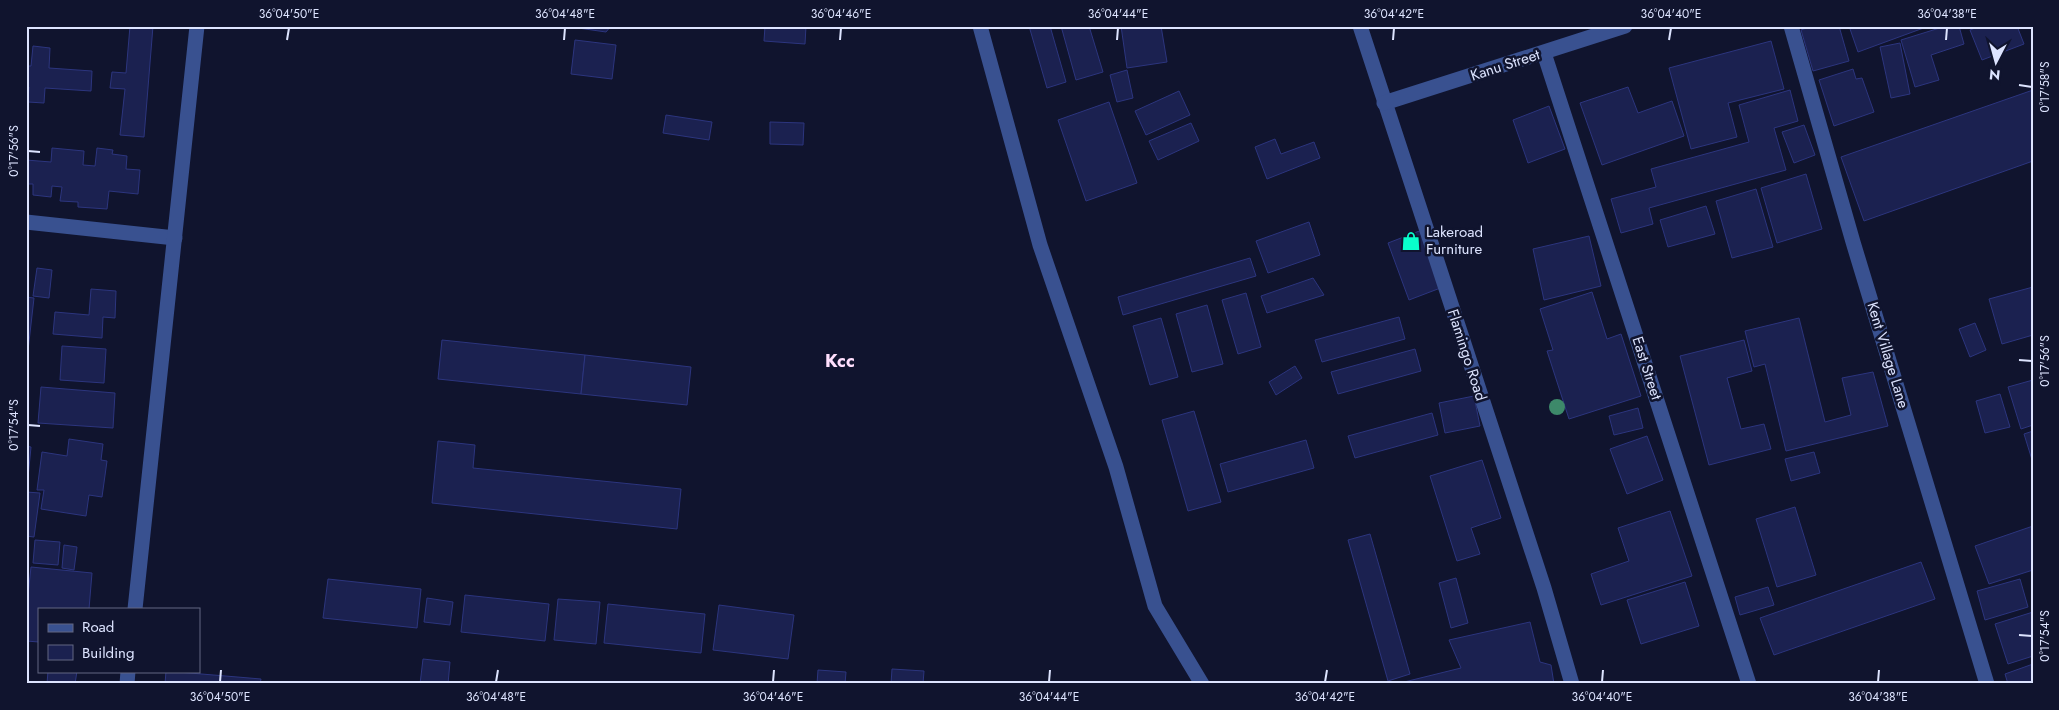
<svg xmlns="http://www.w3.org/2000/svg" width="2059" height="710" font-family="Jost,sans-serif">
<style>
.building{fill:#1b2150;stroke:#2c357e}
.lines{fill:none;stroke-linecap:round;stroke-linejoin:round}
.minor{stroke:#395190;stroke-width:15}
.tree{fill:#3d896a}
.ticks{fill:none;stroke:#dde4ff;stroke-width:2}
.labels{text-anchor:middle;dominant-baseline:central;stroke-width:5;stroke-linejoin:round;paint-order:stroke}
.street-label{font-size:15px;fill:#dde4ff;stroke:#10142e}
.poi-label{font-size:15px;fill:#dde4ff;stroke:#10142e;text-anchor:start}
.quarter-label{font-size:18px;font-weight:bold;fill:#ffdffd;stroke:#10142e}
.neatline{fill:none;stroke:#dde4ff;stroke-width:2}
.ticks-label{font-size:12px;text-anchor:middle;fill:#dde4ff}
</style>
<rect width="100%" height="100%" fill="#10142e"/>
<g class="building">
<path d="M130 26H153L144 137 120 135 125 89 110 88 112 72 126 73Z"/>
<path d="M564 26H611L606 32Z"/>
<path d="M765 26H806L805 44 764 41Z"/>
<path d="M1029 26H1050L1066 82 1047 88Z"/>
<path d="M1061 26H1089L1103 72 1076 80Z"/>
<path d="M1121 26H1161L1167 62 1127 68Z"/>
<path d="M1812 26H1839L1849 61 1813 71 1801 30Z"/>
<path d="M1849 26H1929L1858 52Z"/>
<path d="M1946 26H1959L1964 44 1931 55 1939 80 1915 87 1901 40Z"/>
<path d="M1980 26H2017L2024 44 1982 60 1970 30Z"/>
<path d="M575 40 616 45 612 79 571 74Z"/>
<path d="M1771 41 1784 89 1728 103 1737 137 1691 149 1669 68Z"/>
<path d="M1900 43 1910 94 1891 98 1880 47Z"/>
<path d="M33 46 50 48 49 68 92 71 91 91 45 88 44 103 28 102 29 87H26V66H31Z"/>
<path d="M1853 69 1856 79 1862 78 1874 112 1834 126 1819 80Z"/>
<path d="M1127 70 1133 98 1117 102 1110 75Z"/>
<path d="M1628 87 1638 113 1672 101 1684 136 1602 165 1580 103Z"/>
<path d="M1790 90 1798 121 1774 128 1786 170 1649 208 1653 224 1621 233 1611 199 1656 187 1651 169 1749 142 1739 105Z"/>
<path d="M2033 90V161L1864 221 1841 157Z"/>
<path d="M1179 91 1190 115 1146 135 1135 111Z"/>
<path d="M1109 102 1137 183 1086 201 1058 120Z"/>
<path d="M1549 106 1565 149 1528 163 1513 120Z"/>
<path d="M666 115 712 122 709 140 663 133Z"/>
<path d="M770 122 804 123 803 145 770 144Z"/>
<path d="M1191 123 1199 141 1158 160 1149 141Z"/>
<path d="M1804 125 1815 155 1794 163 1782 132Z"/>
<path d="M1275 139 1281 154 1314 142 1320 158 1267 179 1255 147Z"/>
<path d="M52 148 84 151 83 165 95 166 97 148 113 150 112 154 127 156 126 169 140 170 138 194 109 191 107 209 78 207V202L60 201 62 187 52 186 51 197 33 195V184H26V160L51 162Z"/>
<path d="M1806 174 1822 229 1777 243 1761 188Z"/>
<path d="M1756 189 1773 247 1732 258 1716 201Z"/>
<path d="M1706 206 1715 234 1668 247 1660 220Z"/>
<path d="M1309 222 1320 255 1268 273 1256 241Z"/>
<path d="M1422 230 1443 287 1409 300 1388 243Z"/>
<path d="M1589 236 1601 286 1544 300 1533 249Z"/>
<path d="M1250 258 1256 276 1123 315 1118 297Z"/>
<path d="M37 268 52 270 49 298 33 296Z"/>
<path d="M1313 278 1324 295 1267 313 1261 296Z"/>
<path d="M2033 287V335L2002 344 1989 299Z"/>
<path d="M91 289 116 291 115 318 103 317 102 338 53 334 55 312 89 315Z"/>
<path d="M1592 292 1607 339 1621 334 1641 396 1569 419 1547 351 1553 350 1540 309Z"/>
<path d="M1246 293 1261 347 1238 354 1222 300Z"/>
<path d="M26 297 34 298 26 368Z"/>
<path d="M1207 305 1223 364 1192 372 1176 314Z"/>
<path d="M1399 317 1405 339 1322 362 1315 340Z"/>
<path d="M1161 318 1178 377 1150 385 1133 326Z"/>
<path d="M1799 318 1825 422 1851 415 1842 378 1873 372 1888 426 1786 451 1765 364 1754 367 1745 331Z"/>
<path d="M1975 323 1986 350 1970 357 1959 329Z"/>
<path d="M442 340 585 355 581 394 438 379Z"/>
<path d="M1744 340 1752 371 1727 378 1741 429 1764 424 1771 449 1709 465 1680 356Z"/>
<path d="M62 346 106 349 104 383 60 380Z"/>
<path d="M1415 349 1421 371 1338 394 1331 372Z"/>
<path d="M585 355 691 367 687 405 581 394Z"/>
<path d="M1295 366 1302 378 1276 395 1269 382Z"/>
<path d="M2033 380V425L2021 429 2008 387Z"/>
<path d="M41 387 115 393 113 428 38 423Z"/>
<path d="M2000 394 2010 427 1985 433 1976 401Z"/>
<path d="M1474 396 1480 426 1445 433 1439 403Z"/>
<path d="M1638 408 1643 428 1614 435 1609 416Z"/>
<path d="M1194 411 1221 502 1188 511 1162 420Z"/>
<path d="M1432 413 1438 435 1355 458 1348 436Z"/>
<path d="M2033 431V463L2024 434Z"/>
<path d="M1647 436 1663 480 1627 494 1610 449Z"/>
<path d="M69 439 103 444 101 460 107 461 102 497 89 495 86 516 41 509 44 490H37L42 452 67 456Z"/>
<path d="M1306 440 1314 468 1228 492 1220 464Z"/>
<path d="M438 441 475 445 473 468 681 489 677 529 432 503Z"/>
<path d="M26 446 31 447 27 488H26Z"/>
<path d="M1814 452 1820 473 1791 481 1785 459Z"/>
<path d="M1482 460 1501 518 1471 528 1480 554 1457 561 1430 476Z"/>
<path d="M26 492 40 493 34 537 26 536Z"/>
<path d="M1795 507 1816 575 1777 587 1756 519Z"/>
<path d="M1670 511 1692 576 1601 605 1591 574 1629 561 1618 528Z"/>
<path d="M2033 526V570L1989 584 1975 546Z"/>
<path d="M1370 534 1410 674 1388 681 1348 540Z"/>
<path d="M35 540 60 542 58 565 33 563Z"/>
<path d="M64 545 77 547 74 570 62 568Z"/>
<path d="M1921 562 1935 599 1774 655 1760 618Z"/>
<path d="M31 567 92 573 89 609H39V642L26 641V614Z"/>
<path d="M1456 578 1468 623 1451 628 1439 583Z"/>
<path d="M328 579 421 589 417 628 323 618Z"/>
<path d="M2020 579 2028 607 1985 620 1977 591Z"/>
<path d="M1685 582 1699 626 1641 644 1627 600Z"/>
<path d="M1768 587 1774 605 1740 615 1735 597Z"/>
<path d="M465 595 549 604 545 641 461 632Z"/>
<path d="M427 598 453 602 450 625 424 622Z"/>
<path d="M558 599 600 602 596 644 554 640Z"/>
<path d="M608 604 705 614 701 653 604 643Z"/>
<path d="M719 605 794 615 788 659 713 650Z"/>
<path d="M2033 612V656L2008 664 1995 624Z"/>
<path d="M1530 622 1540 662 1551 665 1554 684H1396L1461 668 1449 640Z"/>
<path d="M423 659 450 662 448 684H420Z"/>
<path d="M2033 664V684H2008L2005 674Z"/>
<path d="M892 669 924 671 923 684H891Z"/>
<path d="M818 670 846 672 845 684H817Z"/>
<path d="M48 671H77L75 684H47Z"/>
<path d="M166 671 261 679 260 684H165Z"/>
</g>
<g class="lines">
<g class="minor">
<path d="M980 26 1040 245 1116 467 1155 606 1202 684"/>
<path d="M1360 26 1544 588 1572 684"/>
<path d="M1791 26 1853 242 1987 684"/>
<path d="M1544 53 1749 684"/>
<path d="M1384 103 1625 26"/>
<path d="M26 222 175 238"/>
<path d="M135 609 197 26"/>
<path d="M127 684 128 671"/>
</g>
</g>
<circle class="tree" cx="1557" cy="407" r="8"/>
<path class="ticks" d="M287 40 289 28M564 40 565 28M840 40 841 28M1117 40 1118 28M1393 40 1394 28M1669 40 1671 28M1946 40 1947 28M2019 85 2032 87M28 151 40 152M2019 360 2032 361M28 425 40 426M2019 635 2032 636M220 682 221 670M496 682 498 670M773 682 774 670M1049 682 1050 670M1325 682 1327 670M1602 682 1603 670M1878 682 1879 670"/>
<defs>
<g id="shop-bare" transform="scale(1.5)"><path d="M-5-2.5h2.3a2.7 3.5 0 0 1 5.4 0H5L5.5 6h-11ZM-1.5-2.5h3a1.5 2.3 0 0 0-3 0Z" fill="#09ffcb" stroke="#10142e" stroke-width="2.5" paint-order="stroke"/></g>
</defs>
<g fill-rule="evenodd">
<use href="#shop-bare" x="1411" y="241"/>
</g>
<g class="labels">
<g class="street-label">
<text transform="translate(1505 65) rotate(-18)">Kanu Street</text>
<text transform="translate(1467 355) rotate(72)">Flamingo Road</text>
<text transform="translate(1888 355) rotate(73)">Kent Village Lane</text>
<text transform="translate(1647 368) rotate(72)">East Street</text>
</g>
<g class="poi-label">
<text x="1426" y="232">Lakeroad<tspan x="1426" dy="17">Furniture</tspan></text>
</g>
<g class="quarter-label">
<text x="840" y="361">Kcc</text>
</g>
</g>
<rect width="2059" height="710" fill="none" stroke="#10142e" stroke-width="55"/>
<rect x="38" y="608" width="162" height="65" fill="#10142e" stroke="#626782"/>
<rect x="48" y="624" width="25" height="8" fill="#395190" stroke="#626782"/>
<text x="82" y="632" font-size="15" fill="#dde4ff">Road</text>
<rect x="48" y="645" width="25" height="15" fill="#1b2150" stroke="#626782"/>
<text x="82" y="658" font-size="15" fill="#dde4ff">Building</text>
<g transform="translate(1996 62) rotate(186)" stroke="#10142e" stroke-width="4" paint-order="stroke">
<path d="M0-4L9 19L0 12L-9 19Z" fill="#dde4ff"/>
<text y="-8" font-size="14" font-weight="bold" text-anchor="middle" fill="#dde4ff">N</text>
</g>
<rect x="28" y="28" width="2004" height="654" class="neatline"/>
<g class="ticks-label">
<text x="289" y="18">36°04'50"E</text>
<text x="565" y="18">36°04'48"E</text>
<text x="841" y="18">36°04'46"E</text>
<text x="1118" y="18">36°04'44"E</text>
<text x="1394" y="18">36°04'42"E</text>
<text x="1671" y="18">36°04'40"E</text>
<text x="1947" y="18">36°04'38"E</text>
<text transform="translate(2045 87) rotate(-90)" y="4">0°17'58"S</text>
<text transform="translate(14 151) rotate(-90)" y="4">0°17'56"S</text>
<text transform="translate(2045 361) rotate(-90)" y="4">0°17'56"S</text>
<text transform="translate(14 425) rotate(-90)" y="4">0°17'54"S</text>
<text transform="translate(2045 636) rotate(-90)" y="4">0°17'54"S</text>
<text x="220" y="701">36°04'50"E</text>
<text x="496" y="701">36°04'48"E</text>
<text x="773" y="701">36°04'46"E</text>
<text x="1049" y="701">36°04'44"E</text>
<text x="1325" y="701">36°04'42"E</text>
<text x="1602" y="701">36°04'40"E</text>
<text x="1878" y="701">36°04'38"E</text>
</g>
</svg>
